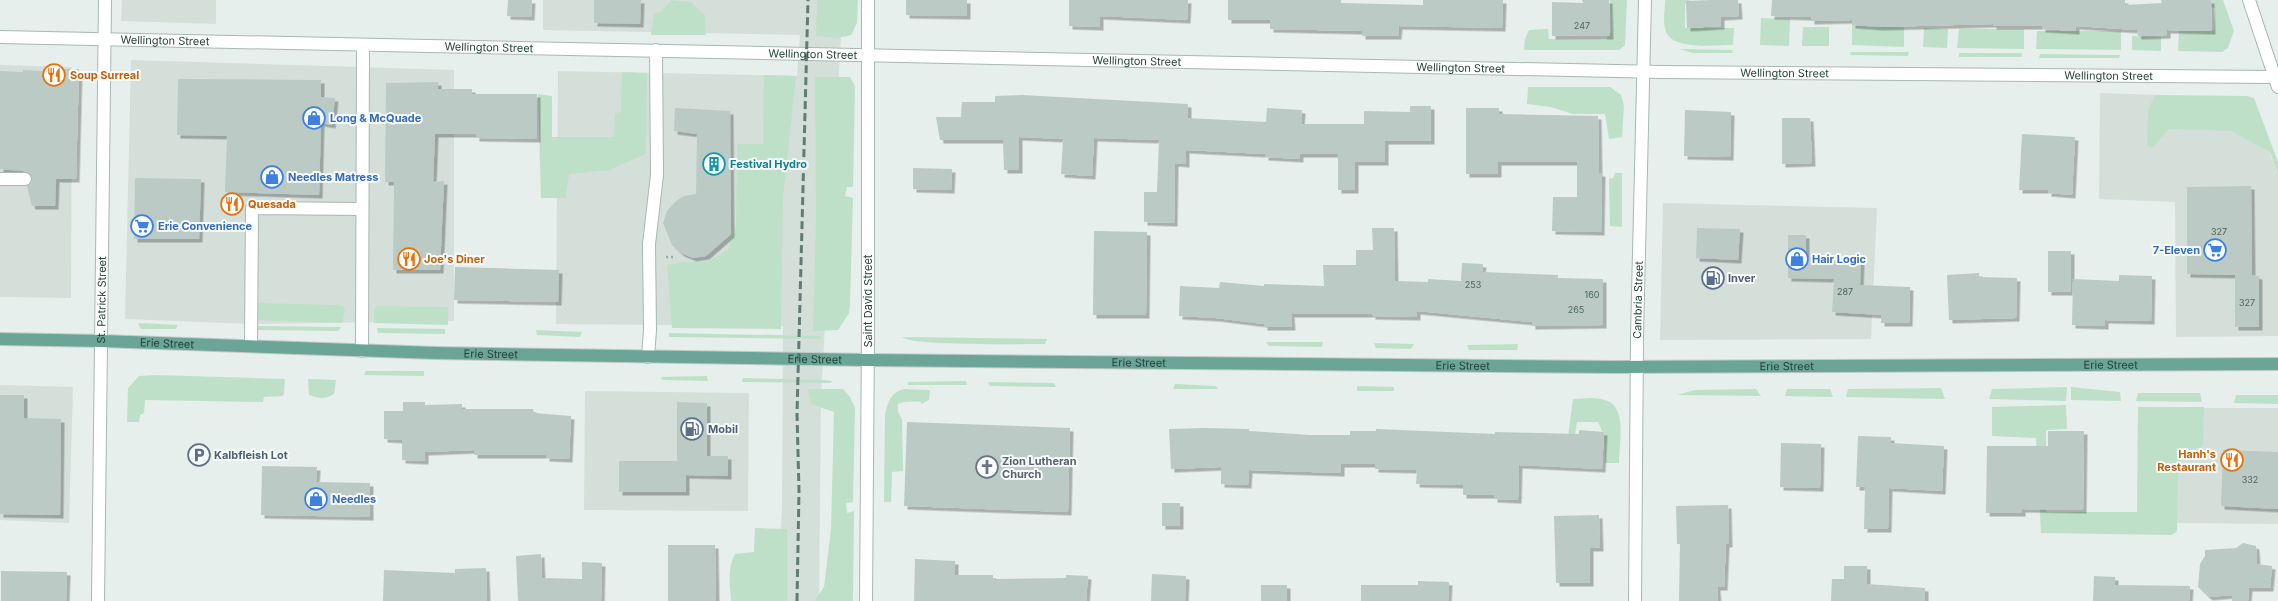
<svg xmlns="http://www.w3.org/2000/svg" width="2278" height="601" font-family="Inter,sans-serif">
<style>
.built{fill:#d4dfda}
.green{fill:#bfe0c8}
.building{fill:#bbcac4;filter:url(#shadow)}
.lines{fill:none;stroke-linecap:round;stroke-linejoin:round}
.minor-casing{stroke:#a8b8b2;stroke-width:14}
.major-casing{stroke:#c2cac8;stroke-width:14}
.path{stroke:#86b3a5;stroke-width:2.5;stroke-dasharray:2 3;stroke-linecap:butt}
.minor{stroke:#fff;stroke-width:12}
.major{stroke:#6aa596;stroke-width:12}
.rail{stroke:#5f7d75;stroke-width:3;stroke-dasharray:8 4;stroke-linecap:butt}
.labels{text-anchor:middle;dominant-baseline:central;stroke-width:4;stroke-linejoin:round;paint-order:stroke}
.number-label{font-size:9px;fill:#4a645c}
.street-label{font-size:11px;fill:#24423a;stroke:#f7fbf9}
.food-label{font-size:11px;font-weight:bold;fill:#c56008;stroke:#f7fbf9;text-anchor:start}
.shop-label{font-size:11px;font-weight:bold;fill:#366cbe;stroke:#f7fbf9;text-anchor:start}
.culture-label{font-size:11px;font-weight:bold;fill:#0d838f;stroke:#f7fbf9;text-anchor:start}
.service-label{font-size:11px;font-weight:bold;fill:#4e5e75;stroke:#f7fbf9;text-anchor:start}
.worship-label{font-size:11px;font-weight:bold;fill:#5b616d;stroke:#f7fbf9;text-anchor:start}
</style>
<defs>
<filter id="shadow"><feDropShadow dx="3.5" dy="3.5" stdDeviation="0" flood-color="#0004"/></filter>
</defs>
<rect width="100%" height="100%" fill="#e6efeb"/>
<g class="built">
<path d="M122 0H216V24L121 21Z"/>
<path d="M543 0H843L821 397 819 601H776L782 511 783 326 556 324 558 71 797 76 800 35 543 30Z"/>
<path d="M131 60 454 70V321L250 324 125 319Z"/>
<path d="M0 65 72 67 71 298 0 297Z"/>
<path d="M2100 93 2249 98 2278 175V336L2176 337 2175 202 2099 199Z"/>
<path d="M1663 203 1877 208 1871 339 1660 340Z"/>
<path d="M0 385 73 387 69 523 0 520Z"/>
<path d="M585 391 749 393 748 511 584 510Z"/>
<path d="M2173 408H2278V524L2175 523Z"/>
</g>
<g class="green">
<path d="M671 0 691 2 705 15 706 35H651L654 14 662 11Z"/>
<path d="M817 0H858L857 23 851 35 838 38 816 36Z"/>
<path d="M1610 0H1627L1625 45 1619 50H1524L1525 39 1529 30 1548 29 1549 39 1607 40 1608 34 1611 33Z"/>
<path d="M1665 0H1690L1685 4V28H1734L1733 45C1717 45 1676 50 1667 34 1662 25 1665 10 1665 0Z"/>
<path d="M2199 0H2223L2234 31 2228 48 2222 52 2178 51 2179 31 2214 30 2215 8 2200 6Z"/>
<path d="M1761 18 1790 19 1789 46 1760 45Z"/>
<path d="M1852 25 1904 27V47L1852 45Z"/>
<path d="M1803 27H1829V46H1802Z"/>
<path d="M1924 28 1948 29 1947 48 1923 47Z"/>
<path d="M1959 29H2024V49L1957 48Z"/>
<path d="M2037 31H2121V50L2036 49Z"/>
<path d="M2132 36 2161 37V51L2132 50Z"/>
<path d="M1679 49 1732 50 1733 53H1693Z"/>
<path d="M1850 52H1909L1908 56 1851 55Z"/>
<rect x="1959" y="53" width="63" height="4"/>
<path d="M2040 54 2120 55 2119 58H2039Z"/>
<path d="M622 72 647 73 646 154 609 170 569 174 566 198H541L538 94 552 96V137H614L615 113 621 112Z"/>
<path d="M764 75 796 76 783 198 781 329 672 328 667 265 682 262H707L728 250 736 227 737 144H763Z"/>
<path d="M815 77H850L855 86 853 187H847L845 196 853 198 850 305 849 313 838 330 813 331 816 217Z"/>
<path d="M1528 87H1610L1621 95 1624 106 1622 137 1609 139 1605 114H1573L1551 107 1527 104Z"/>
<path d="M2155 95 2247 96 2254 98 2278 162V174L2270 152 2231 131 2169 129 2152 148 2147 145 2148 110Z"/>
<path d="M1615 173H1622V227L1610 226 1609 179 1613 178Z"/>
<path d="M259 303 337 305 343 306 345 310 342 323 256 320 255 307Z"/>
<path d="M378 306 448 307V325L374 323V309Z"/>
<path d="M140 323 178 325 176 329H141L138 324Z"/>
<path d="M257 326 341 327 338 331 257 330Z"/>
<path d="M377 328 445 329V334L378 333Z"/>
<path d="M536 330 582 332 580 337 537 335Z"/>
<path d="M669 333 821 336V339L669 337Z"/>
<path d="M902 337 1047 339 1045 344C1025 344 909 346 902 337Z"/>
<path d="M1266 342H1323L1322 347 1269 346Z"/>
<path d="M1374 344V343L1414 344 1411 349 1376 348Z"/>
<path d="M1518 344 1517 350H1469L1467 345Z"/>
<path d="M366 371H424V376L364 375Z"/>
<path d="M156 375 285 379 284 394 282 396 264 397 263 402 145 400 144 413 140 415 139 422H127L128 388 139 376Z"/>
<path d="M707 376 708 381 662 380 661 377Z"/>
<path d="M743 378 826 380 832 381 831 383 742 382Z"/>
<path d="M308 379 336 380 334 394C325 400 318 398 309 395Z"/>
<path d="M966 381 967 385H908V382Z"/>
<path d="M988 382 1054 383 1056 387 990 386Z"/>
<path d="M1175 384 1216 386 1218 389H1173Z"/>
<path d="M1357 386 1394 387V391H1357Z"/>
<path d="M2067 387 2066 401 1989 399 1992 389Z"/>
<path d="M2071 387 2120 392 2121 401 2071 400Z"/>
<path d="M1941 388 1945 399 1846 397 1848 389Z"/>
<path d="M808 389H843L850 397 855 408 853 502 846 503 847 513 854 511 853 601H814L824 587 831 529 834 412 811 404Z"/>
<path d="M904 389 930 390 929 400 921 404V402C915 401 903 401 898 404V412L902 419 903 471 892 472 891 502H884L885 414C888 402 891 392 904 389Z"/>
<path d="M1756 389 1761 396 1677 395 1695 390Z"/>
<path d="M1787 389H1830L1833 397 1785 396Z"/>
<path d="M2138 393H2200L2202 402 2136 401Z"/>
<path d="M2236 395H2278V404L2234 403Z"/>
<path d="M1573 399C1581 399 1592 397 1601 399 1629 403 1619 442 1619 463H1605L1604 432 1602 431 1598 422H1577L1570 468 1564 466Z"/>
<path d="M2066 405 2067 429 2046 430V512H2137L2138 407H2204L2203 444 2200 448 2179 449 2177 531 2172 535 2041 533 2036 438 1992 436V407Z"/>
<path d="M755 528 787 529V601H731C730 584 727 569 735 554L754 552Z"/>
</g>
<g class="building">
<path d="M508 0H532L531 17 507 16Z"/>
<path d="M594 0H641L640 24 594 23Z"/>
<path d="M906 0H967V16L906 15Z"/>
<path d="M1069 0H1188L1187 20 1100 16V27L1069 26Z"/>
<path d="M1228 0H1341V3L1423 5V0H1503L1502 28 1399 26 1398 36H1362V31L1270 29V20H1228Z"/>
<path d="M1582 0H1609L1610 36H1552V2L1583 3Z"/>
<path d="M1712 0H1738L1739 16 1721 17V26L1687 28 1686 1Z"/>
<path d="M1772 0H2125V5L2162 3 2161 0H2211L2212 31 2167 30V35L2138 36 2137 30 2076 26V31L2042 29V26H1993V24L1880 27 1852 25V20L1811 21V17L1771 16Z"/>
<path d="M43 69H79L76 179H56L55 206H32L27 186 32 182 31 175 23 171 0 169V71L23 72V70L43 71Z"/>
<path d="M178 79 321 80V97L335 98 332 125 321 123 319 195 225 192 227 136 177 135Z"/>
<path d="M438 82V89H472V94H537V139L476 138V134H435L433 182 444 181 440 270H393L394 182H385L386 83Z"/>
<path d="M1022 95 1188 104V118L1266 122 1267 108 1302 110 1301 124H1364V111L1410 112V106H1431V141H1385V162H1355V190H1338V154H1300V159L1265 157V154L1186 150V164L1175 163 1174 223 1144 222V192H1157L1159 140 1094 138 1092 176 1061 174 1063 139 1019 137V170H1004L1003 140H940L936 117H961L962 102H995V96Z"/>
<path d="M675 108 730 111 731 234 706 256 693 258 681 253 672 245 663 223 667 211 676 201 684 196 696 194 697 134 674 131Z"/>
<path d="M1466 108H1499V114L1598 116 1599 173H1602L1601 232 1552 231 1553 197H1577V162H1498V174H1466Z"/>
<path d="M1685 110 1731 112 1730 157 1684 156Z"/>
<path d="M1782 118H1810L1812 163 1782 164Z"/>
<path d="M2022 134 2075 137 2072 195 2048 193V190H2019Z"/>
<path d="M913 168 952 169 951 190 913 189Z"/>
<path d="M135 178 201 179 199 239H134Z"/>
<path d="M2251 186 2252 275 2259 276V327H2235V275L2187 274V187Z"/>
<path d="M1372 228H1394L1395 281 1428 282V279L1461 281 1462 263 1483 264 1482 272 1558 275V278L1603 279V325L1532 326V322L1417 311V317L1372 316V314H1291L1292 327H1264V324L1216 318 1179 316 1180 286 1219 288 1220 282 1264 286V284L1324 286 1323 265H1356V250H1373Z"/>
<path d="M1697 228 1740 229 1738 260 1696 258Z"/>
<path d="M1094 231 1147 232 1146 315H1093Z"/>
<path d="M1788 235H1806V257L1861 260 1860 285 1910 287 1909 323H1881V315L1832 312 1834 279 1788 278Z"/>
<rect x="2048" y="251" width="23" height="41"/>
<path d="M455 267 559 270 558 302 454 300Z"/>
<path d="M1979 273V277L2017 278 2016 318 1949 320 1947 275Z"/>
<path d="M2119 275 2152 276 2151 321 2105 320V326L2072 325 2073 279 2119 281Z"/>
<path d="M0 395H24V418L61 419 60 515 0 514Z"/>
<path d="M403 402H425V405L462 404V409H533L534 413 571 416 569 459 546 458V455H474V450L425 452V461L402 460V440L384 439V411H403Z"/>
<path d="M677 402 707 403V456H728V476L686 475V492H619V461H677Z"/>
<path d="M907 422 1070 428 1068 512 904 506Z"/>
<path d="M1205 428 1249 429V431L1310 435H1350V431H1376V429L1495 434V432L1579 434V430L1604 432 1602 469 1519 465 1518 500 1494 499V495H1463V485L1416 484 1417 470 1375 469V464H1341V473L1249 470 1248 485 1221 484V467L1171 469 1169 429Z"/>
<path d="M2048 431H2084L2083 510 2022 509V513H1986L1987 446H2048Z"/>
<path d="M1858 436 1891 437V443L1944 446 1942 491 1889 488 1888 529H1864L1865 487H1856Z"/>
<path d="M1781 443 1821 444 1820 488 1780 487Z"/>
<path d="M2223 450 2278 452V509L2221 506Z"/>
<path d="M262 466 317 467 316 482 370 483V517L261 515Z"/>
<rect x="1162" y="503" width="18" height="23"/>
<path d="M1728 505 1729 544H1726L1724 587H1717L1718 601H1679L1680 544H1677L1676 506Z"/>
<path d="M1599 515 1600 548H1590V583H1556L1554 516Z"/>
<path d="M2243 543 2256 546 2257 564 2272 566 2270 588H2249L2248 601H2232V595L2209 597 2198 587 2200 564 2205 556V550L2236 548Z"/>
<path d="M668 545H715L716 601H668Z"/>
<path d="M541 554 542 578 582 579V562L602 563 601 601H518L516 556Z"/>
<path d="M915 559 955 561V575H993V579L1066 578V575L1088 576 1086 601H914Z"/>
<path d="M1844 566H1867V584L1925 588V601H1831L1832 579H1844Z"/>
<path d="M486 568 487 601H383L384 570 455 573V569Z"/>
<path d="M1 571 67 572 66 601H1Z"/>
<path d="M1152 574 1186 576 1185 601H1151Z"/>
<path d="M2094 576 2115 577V585L2190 586 2189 601H2093Z"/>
<path d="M1418 581 1449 582 1448 601H1361V585H1418Z"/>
<rect x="1261" y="585" width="26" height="16"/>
</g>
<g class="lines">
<g class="minor-casing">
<g id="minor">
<path d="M2249 0 2278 87"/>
<path id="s1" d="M0 37 1662 72 2274 77"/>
<path d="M0 179H25"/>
<path d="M251 346 252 208 362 209"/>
<path d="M362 351 363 46"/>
<path d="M648 357 650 330 649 244 657 175 656 50"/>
<path id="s2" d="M98 601 105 0"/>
<path id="s3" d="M866 601 868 334V0"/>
<path id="s4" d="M1635 601 1637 337 1645 0"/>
</g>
</g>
<g class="major-casing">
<g id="major">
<path id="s5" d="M0 339 102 341 436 353 868 360 1613 367 2278 364"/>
</g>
</g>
<path class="path" d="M666 257H673"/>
<use href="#minor" class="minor"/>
<use href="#major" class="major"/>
<path class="rail" d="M797 601 799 491 797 414 808 0"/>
</g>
<defs>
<g id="restaurant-ring" transform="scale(1.15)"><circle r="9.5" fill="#f7fbf9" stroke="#e8710a" stroke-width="1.5"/><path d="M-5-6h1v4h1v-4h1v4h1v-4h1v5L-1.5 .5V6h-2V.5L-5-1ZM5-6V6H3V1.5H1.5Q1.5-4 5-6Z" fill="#e8710a"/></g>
<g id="shop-ring" transform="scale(1.15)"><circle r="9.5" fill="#f7fbf9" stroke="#3f7fe0" stroke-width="1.5"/><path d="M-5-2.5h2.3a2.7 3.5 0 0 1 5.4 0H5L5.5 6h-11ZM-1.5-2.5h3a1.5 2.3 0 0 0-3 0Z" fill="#3f7fe0"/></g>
<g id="building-ring" transform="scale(1.15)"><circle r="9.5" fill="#f7fbf9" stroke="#0f9aa8" stroke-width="1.5"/><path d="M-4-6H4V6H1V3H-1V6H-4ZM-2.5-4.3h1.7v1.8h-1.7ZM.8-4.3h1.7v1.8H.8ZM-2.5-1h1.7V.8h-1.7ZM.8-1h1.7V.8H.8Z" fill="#0f9aa8"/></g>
<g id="supermarket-ring" transform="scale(1.15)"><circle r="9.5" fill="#f7fbf9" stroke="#3f7fe0" stroke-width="1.5"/><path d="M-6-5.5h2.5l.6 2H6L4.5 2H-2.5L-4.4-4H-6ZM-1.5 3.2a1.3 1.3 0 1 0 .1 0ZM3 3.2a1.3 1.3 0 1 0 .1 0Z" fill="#3f7fe0"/></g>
<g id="fuel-ring" transform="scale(1.15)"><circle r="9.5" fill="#f7fbf9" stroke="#5c6f8a" stroke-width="1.5"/><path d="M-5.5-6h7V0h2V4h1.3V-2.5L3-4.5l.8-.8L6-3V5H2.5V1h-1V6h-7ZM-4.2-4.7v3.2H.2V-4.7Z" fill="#5c6f8a"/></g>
<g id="parking-ring" transform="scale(1.15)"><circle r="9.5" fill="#f7fbf9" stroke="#5c6f8a" stroke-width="1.5"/><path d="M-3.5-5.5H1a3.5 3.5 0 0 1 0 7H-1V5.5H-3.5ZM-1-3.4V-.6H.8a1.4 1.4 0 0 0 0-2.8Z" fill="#5c6f8a"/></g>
<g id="church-ring" transform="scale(1.15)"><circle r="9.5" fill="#f7fbf9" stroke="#6b7280" stroke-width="1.5"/><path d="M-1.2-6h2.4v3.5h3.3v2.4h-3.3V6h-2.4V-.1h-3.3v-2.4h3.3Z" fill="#6b7280"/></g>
</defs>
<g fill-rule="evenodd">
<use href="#restaurant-ring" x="54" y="75"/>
<use href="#shop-ring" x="314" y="118"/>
<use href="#building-ring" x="714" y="164"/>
<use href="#shop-ring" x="272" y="177"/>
<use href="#restaurant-ring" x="232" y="204"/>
<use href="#supermarket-ring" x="142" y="226"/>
<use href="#supermarket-ring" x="2215" y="250"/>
<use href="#restaurant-ring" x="409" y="259"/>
<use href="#shop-ring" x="1797" y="259"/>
<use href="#fuel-ring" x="1713" y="278"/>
<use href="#fuel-ring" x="692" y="429"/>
<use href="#parking-ring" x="199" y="455"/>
<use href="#restaurant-ring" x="2232" y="460"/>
<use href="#church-ring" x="987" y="467"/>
<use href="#shop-ring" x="316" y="499"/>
</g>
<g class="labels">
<g class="number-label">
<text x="1582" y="25">247</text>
<text x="2219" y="231">327</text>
<text x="1473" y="284">253</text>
<text x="1845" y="291">287</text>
<text x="1592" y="294">160</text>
<text x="2247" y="302">327</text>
<text x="1576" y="309">265</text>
<text x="2250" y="479">332</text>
</g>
<g class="street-label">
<text stroke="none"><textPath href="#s1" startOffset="165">Wellington Street</textPath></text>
<text stroke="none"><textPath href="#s1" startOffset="489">Wellington Street</textPath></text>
<text stroke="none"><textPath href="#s1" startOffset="813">Wellington Street</textPath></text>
<text stroke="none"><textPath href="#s1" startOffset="1137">Wellington Street</textPath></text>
<text stroke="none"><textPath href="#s1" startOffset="1461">Wellington Street</textPath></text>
<text stroke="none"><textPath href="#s1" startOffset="1785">Wellington Street</textPath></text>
<text stroke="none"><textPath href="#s1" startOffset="2109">Wellington Street</textPath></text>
<text stroke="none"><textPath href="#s4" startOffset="301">Cambria Street</textPath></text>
<text stroke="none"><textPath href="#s2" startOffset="301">St. Patrick Street</textPath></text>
<text stroke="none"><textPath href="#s3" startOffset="300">Saint David Street</textPath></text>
<text stroke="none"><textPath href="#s5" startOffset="167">Erie Street</textPath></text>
<text stroke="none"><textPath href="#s5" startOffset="491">Erie Street</textPath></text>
<text stroke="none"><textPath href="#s5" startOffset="815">Erie Street</textPath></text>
<text stroke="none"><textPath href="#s5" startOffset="1139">Erie Street</textPath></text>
<text stroke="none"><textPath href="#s5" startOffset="1463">Erie Street</textPath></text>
<text stroke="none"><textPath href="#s5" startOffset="2111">Erie Street</textPath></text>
<text stroke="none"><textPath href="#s5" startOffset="1787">Erie Street</textPath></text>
</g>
<g class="food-label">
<text x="70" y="75">Soup Surreal</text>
<text x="248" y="204">Quesada</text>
<text x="424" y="259">Joe's Diner</text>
<text x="2216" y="454" text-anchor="end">Hanh's<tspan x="2216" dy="13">Restaurant</tspan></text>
</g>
<g class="shop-label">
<text x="330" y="118">Long &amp; McQuade</text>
<text x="288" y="177">Needles Matress</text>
<text x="158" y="226">Erie Convenience</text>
<text x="2200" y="250" text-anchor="end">7-Eleven</text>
<text x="1812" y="259">Hair Logic</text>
<text x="332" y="499">Needles</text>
</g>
<g class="culture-label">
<text x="730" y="164">Festival Hydro</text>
</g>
<g class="service-label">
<text x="1728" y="278">Inver</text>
<text x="708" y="429">Mobil</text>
<text x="214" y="455">Kalbfleish Lot</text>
</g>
<g class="worship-label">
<text x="1002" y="461">Zion Lutheran<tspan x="1002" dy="13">Church</tspan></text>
</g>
</g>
</svg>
